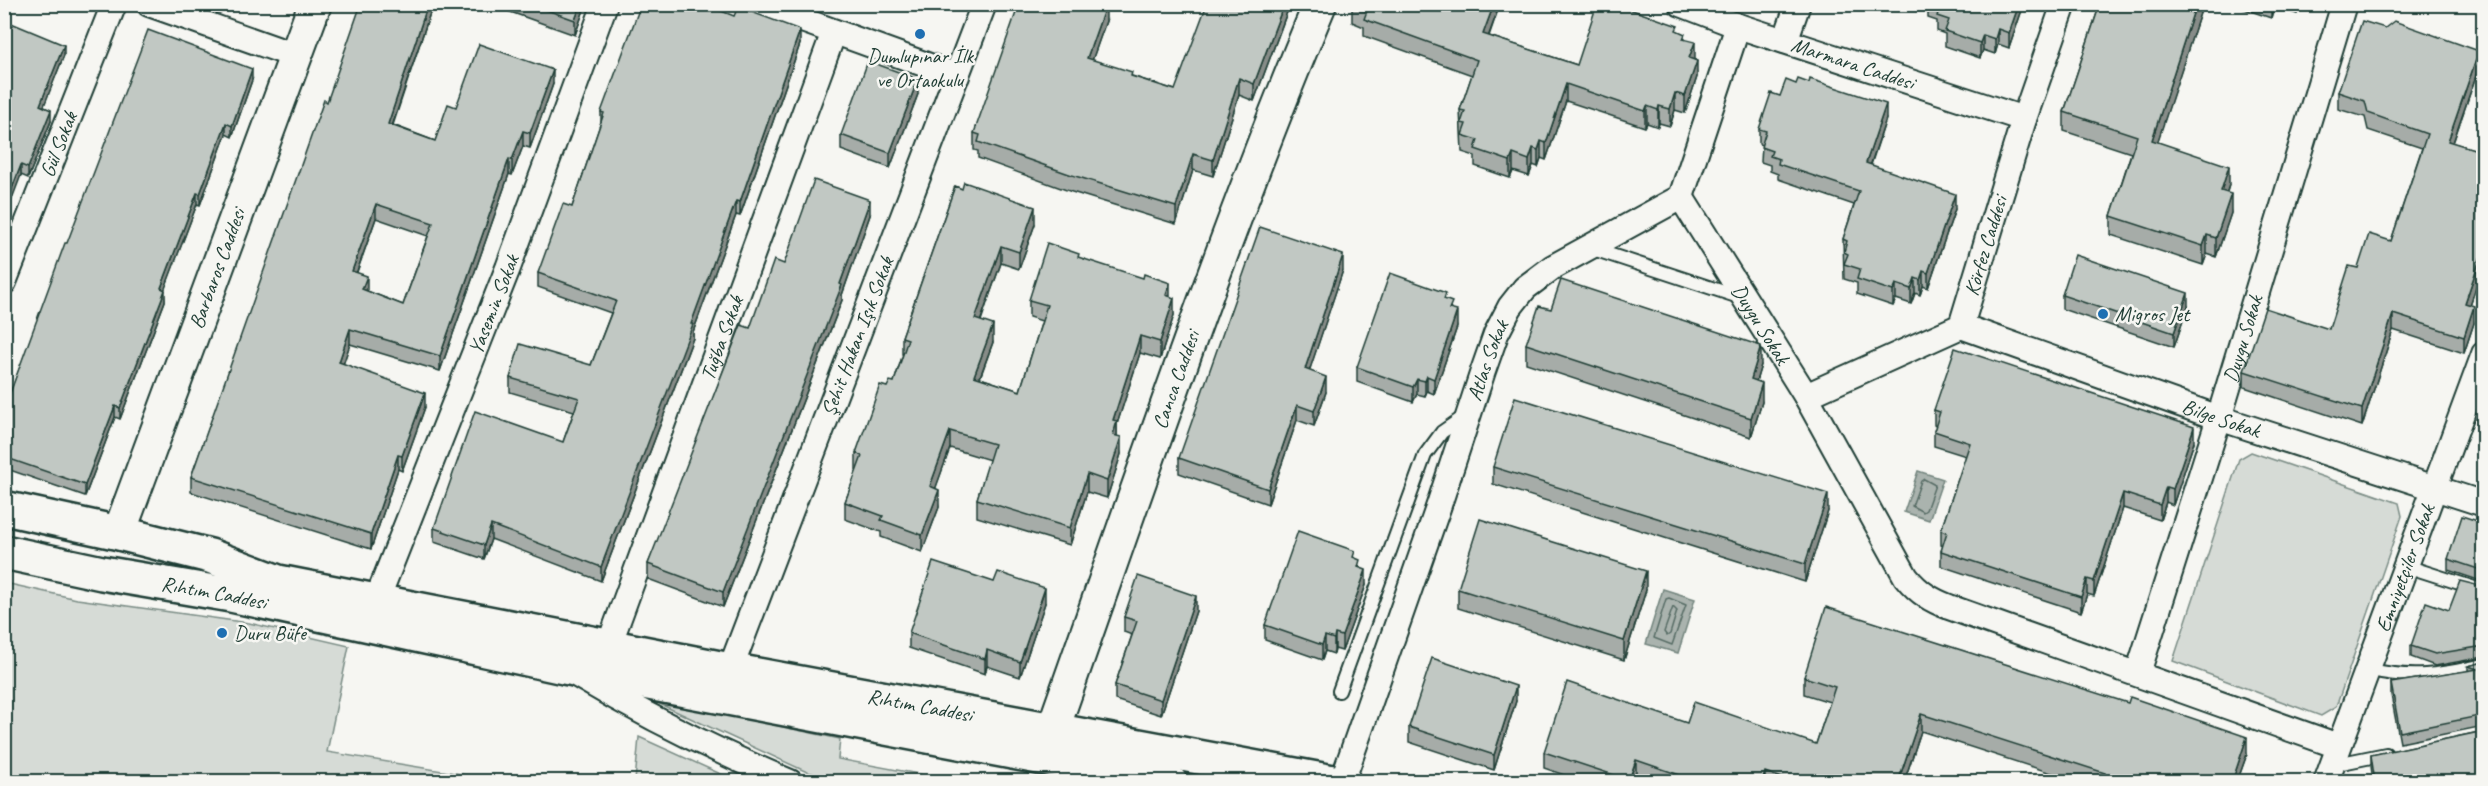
<svg xmlns="http://www.w3.org/2000/svg" width="2488" height="786" font-family="Caveat,sans-serif">
<style>
.green{fill:#d6dbd6;stroke:#7a8c85;stroke-width:1.5}
.water{fill:#aab3ae;stroke:#72847d;stroke-width:1.5}
.lines{fill:none;stroke-linecap:round;stroke-linejoin:round}
.shore{stroke:#576c65;stroke-width:1.5}
.service-casing{stroke:#1f3d34;stroke-width:16}
.minor-casing{stroke:#1f3d34;stroke-width:28}
.tertiary-casing{stroke:#1f3d34;stroke-width:36}
.secondary-casing{stroke:#1f3d34;stroke-width:38}
.service{stroke:#f6f6f2;stroke-width:12}
.minor{stroke:#f6f6f2;stroke-width:24}
.tertiary{stroke:#f6f6f2;stroke-width:32}
.secondary{stroke:#f6f6f2;stroke-width:33}
.wall{fill:#a6aca8;stroke:#1f3d34;stroke-width:1.5;fill-rule:evenodd}
.shaded-wall{fill:#878c88;stroke:#1f3d34;stroke-width:1.5}
.building{fill:#c1c8c3;stroke:#1f3d34;stroke-width:1.5;fill-rule:evenodd}
.poi-dot{fill:#1f6fb2;stroke:#f6f6f2;stroke-width:2}
.labels{text-anchor:middle;dominant-baseline:central;stroke-width:5;stroke-linejoin:round;paint-order:stroke}
.poi-label{font-size:21px;fill:#1f3d34;stroke:#f6f6f2;text-anchor:start}
.street-label{font-size:21px;fill:#1f3d34;stroke:#f6f6f2}
</style>
<rect width="100%" height="100%" fill="#f6f6f2"/>
<filter id="ink" filterUnits="userSpaceOnUse"><feTurbulence type="fractalNoise" baseFrequency=".0167" numOctaves="2"/><feDisplacementMap in="SourceGraphic" scale="12" xChannelSelector="R" yChannelSelector="G"/><feConvolveMatrix kernelMatrix="1 2 1 2 8 2 1 2 1" color-interpolation-filters="sRGB"/></filter>
<g filter="url(#ink)">
<g class="green">
<path d="M2251 452 2399 503 2402 516 2336 707 2321 716 2173 661 2239 459Z"/>
<path d="M5 583 77 599 249 623 349 646 327 752 503 781H5Z"/>
<path d="M647 698 840 739 838 759 956 781H843L807 772Z"/>
<path d="M639 737 736 781H635Z"/>
</g>
<g class="water">
<path d="M1918 471 1943 479 1929 520 1904 512Z"/>
<path d="M1663 589 1695 599 1678 653 1646 644Z"/>
</g>
<g class="lines">
<g class="shore">
<path d="M1924 479 1935 485 1926 510 1923 512 1912 506 1921 481Z"/>
<path d="M1669 598 1686 605 1672 645 1654 638 1666 599Z"/>
<path d="M1673 607 1677 611 1670 634 1667 636 1664 632Z"/>
</g>
<g class="service-casing">
<g id="service">
<path d="M1590 248 1742 298"/>
<path d="M2406 566 2484 591"/>
<path d="M2367 669C2412 680 2439 675 2484 665"/>
<path d="M1339 691 1425 455 1442 432 1465 416"/>
<path d="M2332 765 2386 754"/>
</g>
</g>
<g class="minor-casing">
<g id="minor">
<path d="M149 4 296 56"/>
<path d="M758 4 957 76"/>
<path id="s1" d="M1681 4 1738 26 2024 119"/>
<path d="M1785 41 1798 4"/>
<path id="s2" d="M1681 197 1806 396 1906 577C1919 593 1931 600 1949 607L2338 746"/>
<path id="s3" d="M4 282 114 4"/>
<path id="s4" d="M1961 326 2219 418 2484 504"/>
<path id="s5" d="M1806 396 1961 326 2024 119 2064 4"/>
<path id="s6" d="M376 602 508 268 605 4"/>
<path id="s7" d="M609 645 834 32"/>
<path id="s8" d="M730 670 984 4"/>
<path id="s9" d="M2138 673 2219 418 2344 4"/>
<path d="M577 675C645 716 716 751 790 782"/>
<path id="s10" d="M1342 782 1439 505 1483 371 1496 334 1510 307 1525 288 1553 267 1681 197 1738 26"/>
<path id="s11" d="M2326 782 2484 354"/>
</g>
</g>
<g class="tertiary-casing">
<g id="tertiary">
<path id="s12" d="M119 533 315 4"/>
<path id="s13" d="M1047 756 1053 729C1139 486 1220 242 1320 4"/>
</g>
</g>
<g class="secondary-casing">
<g id="secondary">
<path id="s14" d="M4 508 119 533 210 556 278 582 730 670 1333 782"/>
<path id="s15" d="M4 552 102 573 231 595 564 667 1170 782"/>
</g>
</g>
<use href="#service" class="service"/>
<use href="#minor" class="minor"/>
<use href="#tertiary" class="tertiary"/>
<use href="#secondary" class="secondary"/>
</g>
<g class="wall">
<path d="M433 4 393 125 435 141 456 107 553 84 530 148 523 146 512 175 509 174 440 371 350 344 343 364 425 407 402 471 398 469 371 549 191 492V477L327 102ZM376 218 428 236 403 305 367 291 357 272Z"/>
<path d="M461 4H475L474 9Z"/>
<path d="M488 4H586L575 35Z"/>
<path d="M1290 4 1254 101 1239 95 1213 176 1193 170 1176 224 1072 192 978 158V151L974 150V133L1106 21 1092 60 1132 76 1175 90Z"/>
<path d="M1352 4H1500L1489 36 1577 65 1678 31 1685 39 1695 60 1697 77 1685 113 1675 110 1670 126 1659 123 1658 127 1647 123 1645 127 1566 101 1546 160 1541 158 1538 167 1533 165 1529 176 1513 171 1510 178 1475 166V156L1462 152 1460 110 1472 75 1364 36V27L1352 22Z"/>
<path d="M1928 4H2024L2009 48 1998 44 1995 54 1983 50 1980 58 1945 46V34L1937 31V21L1928 18Z"/>
<path d="M2100 4H2203L2157 142 2229 185 2227 192 2231 213 2216 257 2207 254 2203 265 2111 235V216L2131 153 2064 131V112Z"/>
<path d="M2230 4H2301L2297 14 2274 7 2271 18Z"/>
<path d="M4 20 64 55 43 107 51 121 28 178 21 175Z"/>
<path d="M800 44 740 216 736 215 693 332V338L601 581 491 539 484 559 434 542V528L563 442 574 411 510 392V378L591 365 611 313 538 287V273L572 207 601 122V112Z"/>
<path d="M2479 67 2453 143 2484 152V270L2482 269 2470 305 2474 323 2464 353 2393 330 2362 426 2244 387V371L2329 329 2358 268 2391 241 2422 148 2368 130 2365 117 2338 109V92Z"/>
<path d="M252 80 232 137 226 134 200 205 197 204 164 290 165 301 120 419 115 417 85 496 4 468V395L9 396 67 243Z"/>
<path d="M918 94 890 168 841 150V135Z"/>
<path d="M1780 96 1886 119 1871 165 1955 209 1928 288 1923 286 1920 295 1915 293 1911 304 1896 299 1893 306 1857 294V283L1844 279 1843 239 1854 205 1778 179V174L1770 171V165L1761 162 1762 145 1759 144V129Z"/>
<path d="M955 186 1035 224 1019 269 1001 263 990 294 981 321 993 342 980 378 1020 391 1042 321 1029 317V300L1079 258 1170 297 1174 315 1160 359 1140 353 1117 424V436L1121 454 1107 498 1087 492 1070 545 977 517V499L990 460 950 448 935 489 939 507 922 552 881 537V532L845 519V502L857 471 856 470V453L887 387 894 382 903 354H902V337Z"/>
<path d="M870 215 842 295V300L723 607 648 579V564L750 328 784 264Z"/>
<path d="M1343 270 1309 371 1326 392 1314 426 1297 420 1268 504 1179 473V458Z"/>
<path d="M2062 295 2188 306 2174 347 2062 309Z"/>
<path d="M1446 300 1452 310 1457 327 1434 394 1427 391 1425 396 1417 394 1413 402 1357 382V367Z"/>
<path d="M1551 309 1761 365 1756 381 1762 402 1751 437 1526 363V344Z"/>
<path d="M1934 410 2194 442 2173 505 2166 502 2160 520 2123 508 2094 596 2087 594 2081 612 1941 566V551L1943 546 1941 545V530L1966 456 1934 446V431L1936 426 1934 425Z"/>
<path d="M1493 467 1828 511 1805 582 1493 484Z"/>
<path d="M2484 523V582L2448 570V559Z"/>
<path d="M1355 558 1360 568 1366 585 1342 651 1335 649 1334 654 1325 651 1322 660 1265 640V625Z"/>
<path d="M2484 587V657L2435 666 2411 657V646L2449 610Z"/>
<path d="M1458 589 1646 590 1624 660 1458 608Z"/>
<path d="M1045 603 1020 677 987 666 985 674 909 648V633Z"/>
<path d="M1196 611 1161 715 1115 700V685L1132 635 1124 632V617Z"/>
<path d="M2484 662V726L2400 743 2391 695V683L2468 671V666Z"/>
<path d="M1804 677 2247 754 2237 782H2079L1921 731 1904 782H1650L1636 777 1634 782H1584L1544 768V752L1687 723 1816 744 1830 702 1804 694Z"/>
<path d="M1516 701 1494 770 1409 742V727Z"/>
<path d="M2484 731V782H2373L2371 766V755Z"/>
</g>
<g class="shaded-wall">
<path d="M428 4H433L388 138V124Z"/>
<path d="M581 4H586L575 35V20Z"/>
<path d="M1106 4V21L1087 75V58Z"/>
<path d="M1284 4H1290L1254 101V84Z"/>
<path d="M1494 4H1500L1483 51V34Z"/>
<path d="M2019 4H2024L2009 48V33Z"/>
<path d="M2196 4H2203L2152 159V140Z"/>
<path d="M2271 4H2274L2271 18Z"/>
<path d="M2297 4H2301L2297 14Z"/>
<path d="M1998 29V44L1995 54V39Z"/>
<path d="M800 30V44L740 216V202Z"/>
<path d="M1983 35V50L1980 58V43Z"/>
<path d="M1695 42V59L1689 75V58Z"/>
<path d="M64 45V55L40 116V105Z"/>
<path d="M2479 51V67L2448 157V141Z"/>
<path d="M1697 61V77L1685 113V96Z"/>
<path d="M252 69V80L232 137V126Z"/>
<path d="M553 70V84L530 148V133Z"/>
<path d="M1239 78V95L1213 176V160Z"/>
<path d="M918 79V94L890 168V153Z"/>
<path d="M1566 84V101L1546 160V143Z"/>
<path d="M1675 93V110L1670 126V109Z"/>
<path d="M1886 104V119L1866 178V163Z"/>
<path d="M1647 106V123L1645 127V111Z"/>
<path d="M1659 106V123L1658 127V110Z"/>
<path d="M51 110V121L28 178V168Z"/>
<path d="M226 123V134L200 205V194Z"/>
<path d="M523 131V146L512 175V160Z"/>
<path d="M1541 141V158L1538 167V150Z"/>
<path d="M1533 148V165L1529 176V160Z"/>
<path d="M1193 154V170L1176 224V207Z"/>
<path d="M1513 154V171L1510 178V161Z"/>
<path d="M509 159V174L440 371V356Z"/>
<path d="M21 165V175L4 220V209Z"/>
<path d="M2229 166V185L2221 209V191Z"/>
<path d="M197 193V204L161 299V288Z"/>
<path d="M1955 194V209L1928 288V273Z"/>
<path d="M2231 194V213L2216 257V238Z"/>
<path d="M870 200V215L842 295V300L723 607V592L840 284Z"/>
<path d="M736 201V215L693 332V338L601 581V567Z"/>
<path d="M376 204V218L352 285V271Z"/>
<path d="M1035 207V224L1019 269V252Z"/>
<path d="M2207 235V254L2203 265V246Z"/>
<path d="M1001 246V263L975 336V319Z"/>
<path d="M2482 253V269L2465 320V303Z"/>
<path d="M1343 255V270L1305 384V369Z"/>
<path d="M1923 271V286L1920 295V280Z"/>
<path d="M367 276V291L362 289Z"/>
<path d="M1915 278V293L1911 304V289Z"/>
<path d="M1170 283V300L1166 295Z"/>
<path d="M1896 284V299L1893 306V291Z"/>
<path d="M165 290V301L120 419V408Z"/>
<path d="M2188 293V306L2174 347V333Z"/>
<path d="M1174 298V315L1160 359V342Z"/>
<path d="M2474 306V323L2464 353V337Z"/>
<path d="M1457 311V327L1434 394V379Z"/>
<path d="M2393 314V330L2362 426V409Z"/>
<path d="M993 325V342L974 393V376Z"/>
<path d="M350 329V344L339 377V362Z"/>
<path d="M1140 336V353L1117 424V439L1113 452V420Z"/>
<path d="M1761 346V365L1751 398V379Z"/>
<path d="M1427 376V391L1425 396V381Z"/>
<path d="M1326 377V392L1314 426V411Z"/>
<path d="M1417 379V394L1413 402V387Z"/>
<path d="M1762 383V402L1751 437V418Z"/>
<path d="M425 393V407L402 471V456Z"/>
<path d="M1297 405V420L1268 504V489Z"/>
<path d="M115 406V417L85 496V485Z"/>
<path d="M2194 427V442L2173 505V489Z"/>
<path d="M950 431V448L930 504V486Z"/>
<path d="M1121 437V454L1107 498V481Z"/>
<path d="M398 455V469L371 549V534Z"/>
<path d="M1087 474V492L1070 545V528Z"/>
<path d="M2166 487V502L2160 520V505Z"/>
<path d="M939 490V507L922 552V535Z"/>
<path d="M2123 493V508L2094 596V581Z"/>
<path d="M1828 494V511L1805 582V564Z"/>
<path d="M491 525V539L484 559V545Z"/>
<path d="M1366 570V585L1342 651V636Z"/>
<path d="M1646 571V590L1624 660V641Z"/>
<path d="M2087 579V594L2081 612V597Z"/>
<path d="M1045 588V603L1020 677V662Z"/>
<path d="M1196 596V611L1161 715V700Z"/>
<path d="M1335 634V649L1334 654V639Z"/>
<path d="M1325 636V651L1322 660V645Z"/>
<path d="M987 650V666L985 674V659Z"/>
<path d="M1516 686V701L1494 770V755Z"/>
<path d="M1921 714V731L1904 782H1898Z"/>
<path d="M2247 737V754L2237 782H2232Z"/>
<path d="M1636 760V777L1634 782H1629Z"/>
<path d="M1765 772V782H1762Z"/>
</g>
<g class="building">
<path d="M361 4H428L388 124 435 141 448 104 456 107 479 44 553 70 530 133 523 131 512 160 509 159 440 356 350 329 339 362 425 393 402 456 398 455 371 534 191 477 324 100 327 102ZM376 204 433 223 403 305 362 289 367 276 352 271Z"/>
<path d="M530 4H581L575 20Z"/>
<path d="M641 4H704L734 16 738 7 800 30 740 202 736 201 691 324H693L601 567 491 525 484 545 434 528 475 411 563 442 579 398 510 378 520 344 591 365 616 301 538 273 563 204 572 207 604 113 601 112Z"/>
<path d="M1019 4H1106L1087 58 1132 72 1131 76 1175 90 1207 4H1284L1254 84 1239 78 1213 160 1193 154 1176 207 1072 175 978 142 980 135 974 133Z"/>
<path d="M1352 4H1494L1483 34 1577 65 1597 4H1615L1678 26 1676 30 1685 34 1683 39 1695 42 1689 58 1697 61 1685 96 1675 93 1670 109 1659 106 1658 110 1647 106 1645 111 1566 84 1546 143 1541 141 1538 150 1533 148 1529 160 1513 154 1510 161 1475 149 1478 140 1462 135 1466 124 1461 123 1465 111 1460 110 1477 60 1364 19 1367 11 1352 6Z"/>
<path d="M1932 4H2019L2009 33 1998 29 1995 39 1983 35 1980 43 1945 31 1949 20 1937 16 1940 7Z"/>
<path d="M2100 4H2196L2152 140 2229 166 2221 191 2231 194 2216 238 2207 235 2203 246 2111 216 2137 136 2064 112Z"/>
<path d="M4 20 64 45 40 105 51 110 28 168 21 165 4 209Z"/>
<path d="M2362 21 2385 28 2394 21 2479 51 2448 141 2484 152V253H2482L2465 303 2474 306 2464 337 2393 314 2362 409 2244 371 2265 308 2329 329 2349 266 2358 268 2369 234 2391 241 2427 134 2368 113 2365 101 2338 92Z"/>
<path d="M148 30 252 69 232 126 226 123 200 194 197 193 161 288 165 290 120 408 115 406 85 485 4 457V395L9 396 65 243H67Z"/>
<path d="M868 61 918 79 890 153 841 135Z"/>
<path d="M1798 79 1809 83 1810 79 1886 104 1866 163 1955 194 1928 273 1923 271 1920 280 1915 278 1911 289 1896 284 1893 291 1857 279 1860 269 1844 264 1848 254 1844 252 1847 241 1843 239 1859 191 1778 164 1779 159 1770 156 1772 151 1761 147 1766 131 1759 129 1771 93 1780 96 1786 80 1796 84Z"/>
<path d="M814 180 870 200 840 284 842 285 723 592 648 564 741 325 750 328 774 260 784 264Z"/>
<path d="M964 182 1035 207 1019 252 1001 246 990 277 975 319 993 325 974 376 1020 391 1047 305 1029 300 1047 243 1079 254 1078 257 1143 278 1144 274 1170 283 1166 295 1174 298 1160 342 1140 336 1113 420 1117 421 1113 435 1121 437 1107 481 1087 474 1070 528 977 499 994 444 950 431 930 486 939 490 922 535 881 520 883 516 845 502 862 456 856 453 880 385 887 387 890 381 894 382 908 339 902 337 955 186 962 189Z"/>
<path d="M1260 227 1343 255 1305 369 1326 377 1314 411 1297 405 1268 489 1179 458Z"/>
<path d="M2075 255 2188 293 2174 333 2062 295Z"/>
<path d="M1390 273 1446 293 1444 299 1452 302 1449 309 1457 311 1434 379 1427 376 1425 381 1417 379 1413 387 1357 367Z"/>
<path d="M1561 280 1761 346 1751 379 1762 383 1751 418 1526 344 1539 306 1551 309Z"/>
<path d="M1955 348 2194 427 2173 489 2166 487 2160 505 2123 493 2094 581 2087 579 2081 597 1941 551 1947 532 1941 530 1970 443 1934 431 1940 412 1934 410Z"/>
<path d="M1515 397 1828 494 1805 564 1493 467Z"/>
<path d="M2462 516 2484 523V571L2448 559Z"/>
<path d="M1480 519 1646 571 1624 641 1458 589Z"/>
<path d="M1298 531 1355 551 1353 557 1360 560 1358 567 1366 570 1342 636 1335 634 1334 639 1325 636 1322 645 1265 625Z"/>
<path d="M933 562 994 582 998 572 1045 588 1020 662 987 650 985 659 909 633Z"/>
<path d="M1138 576 1196 596 1161 700 1115 685 1137 621 1124 617Z"/>
<path d="M2460 581 2484 587V646L2435 654 2411 646 2426 602 2449 610Z"/>
<path d="M1826 607 2128 703 2130 697 2247 737 2232 782H2102L2105 773 1921 714 1898 782H1794L1765 772 1762 782H1700L1636 760 1629 780 1544 752 1567 682 1687 723 1694 702 1816 744 1835 687 1804 677Z"/>
<path d="M1432 658 1516 686 1494 755 1409 727Z"/>
<path d="M2484 662V715L2400 732 2391 683 2478 669 2468 666Z"/>
<path d="M2484 731V780L2476 782H2375L2371 755Z"/>
</g>
</g>
<g class="poi-dot">
<circle cx="920" cy="34" r="6"/>
<circle cx="2103" cy="314" r="6"/>
<circle cx="222" cy="633" r="6"/>
</g>
<g class="labels">
<g class="poi-label">
<text x="920" y="56" text-anchor="middle">Dumlupınar İlk<tspan x="920" dy="24">ve Ortaokulu</tspan></text>
<text x="2115" y="314">Migros Jet</text>
<text x="234" y="633">Duru Büfe</text>
</g>
<g class="street-label">
<text stroke="none"><textPath href="#s1" startOffset="182">Marmara Caddesi</textPath></text>
<text stroke="none"><textPath href="#s3" startOffset="148">Gül Sokak</textPath></text>
<text stroke="none"><textPath href="#s5" startOffset="254">Körfez Caddesi</textPath></text>
<text stroke="none"><textPath href="#s12" startOffset="282">Barbaros Caddesi</textPath></text>
<text stroke="none"><textPath href="#s6" startOffset="320">Yasemin Sokak</textPath></text>
<text stroke="none"><textPath href="#s2" startOffset="150">Duygu Sokak</textPath></text>
<text stroke="none"><textPath href="#s8" startOffset="357">Şehit Hakan Işık Sokak</textPath></text>
<text stroke="none"><textPath href="#s7" startOffset="327">Tuğba Sokak</textPath></text>
<text stroke="none"><textPath href="#s9" startOffset="350">Duygu Sokak</textPath></text>
<text stroke="none"><textPath href="#s10" startOffset="446">Atlas Sokak</textPath></text>
<text stroke="none"><textPath href="#s13" startOffset="398">Canca Caddesi</textPath></text>
<text stroke="none"><textPath href="#s4" startOffset="276">Bilge Sokak</textPath></text>
<text stroke="none"><textPath href="#s11" startOffset="228">Emniyetçiler Sokak</textPath></text>
<text stroke="none"><textPath href="#s15" startOffset="214">Rıhtım Caddesi</textPath></text>
<text stroke="none"><textPath href="#s14" startOffset="938">Rıhtım Caddesi</textPath></text>
</g>
</g>
<rect width="2488" height="786" fill="none" stroke="#f6f6f2" stroke-width="24"/>
<rect x="12" y="12" width="2464" height="762" fill="none" stroke="#1f3d34" stroke-width="2" filter="url(#ink)"/>
</svg>
